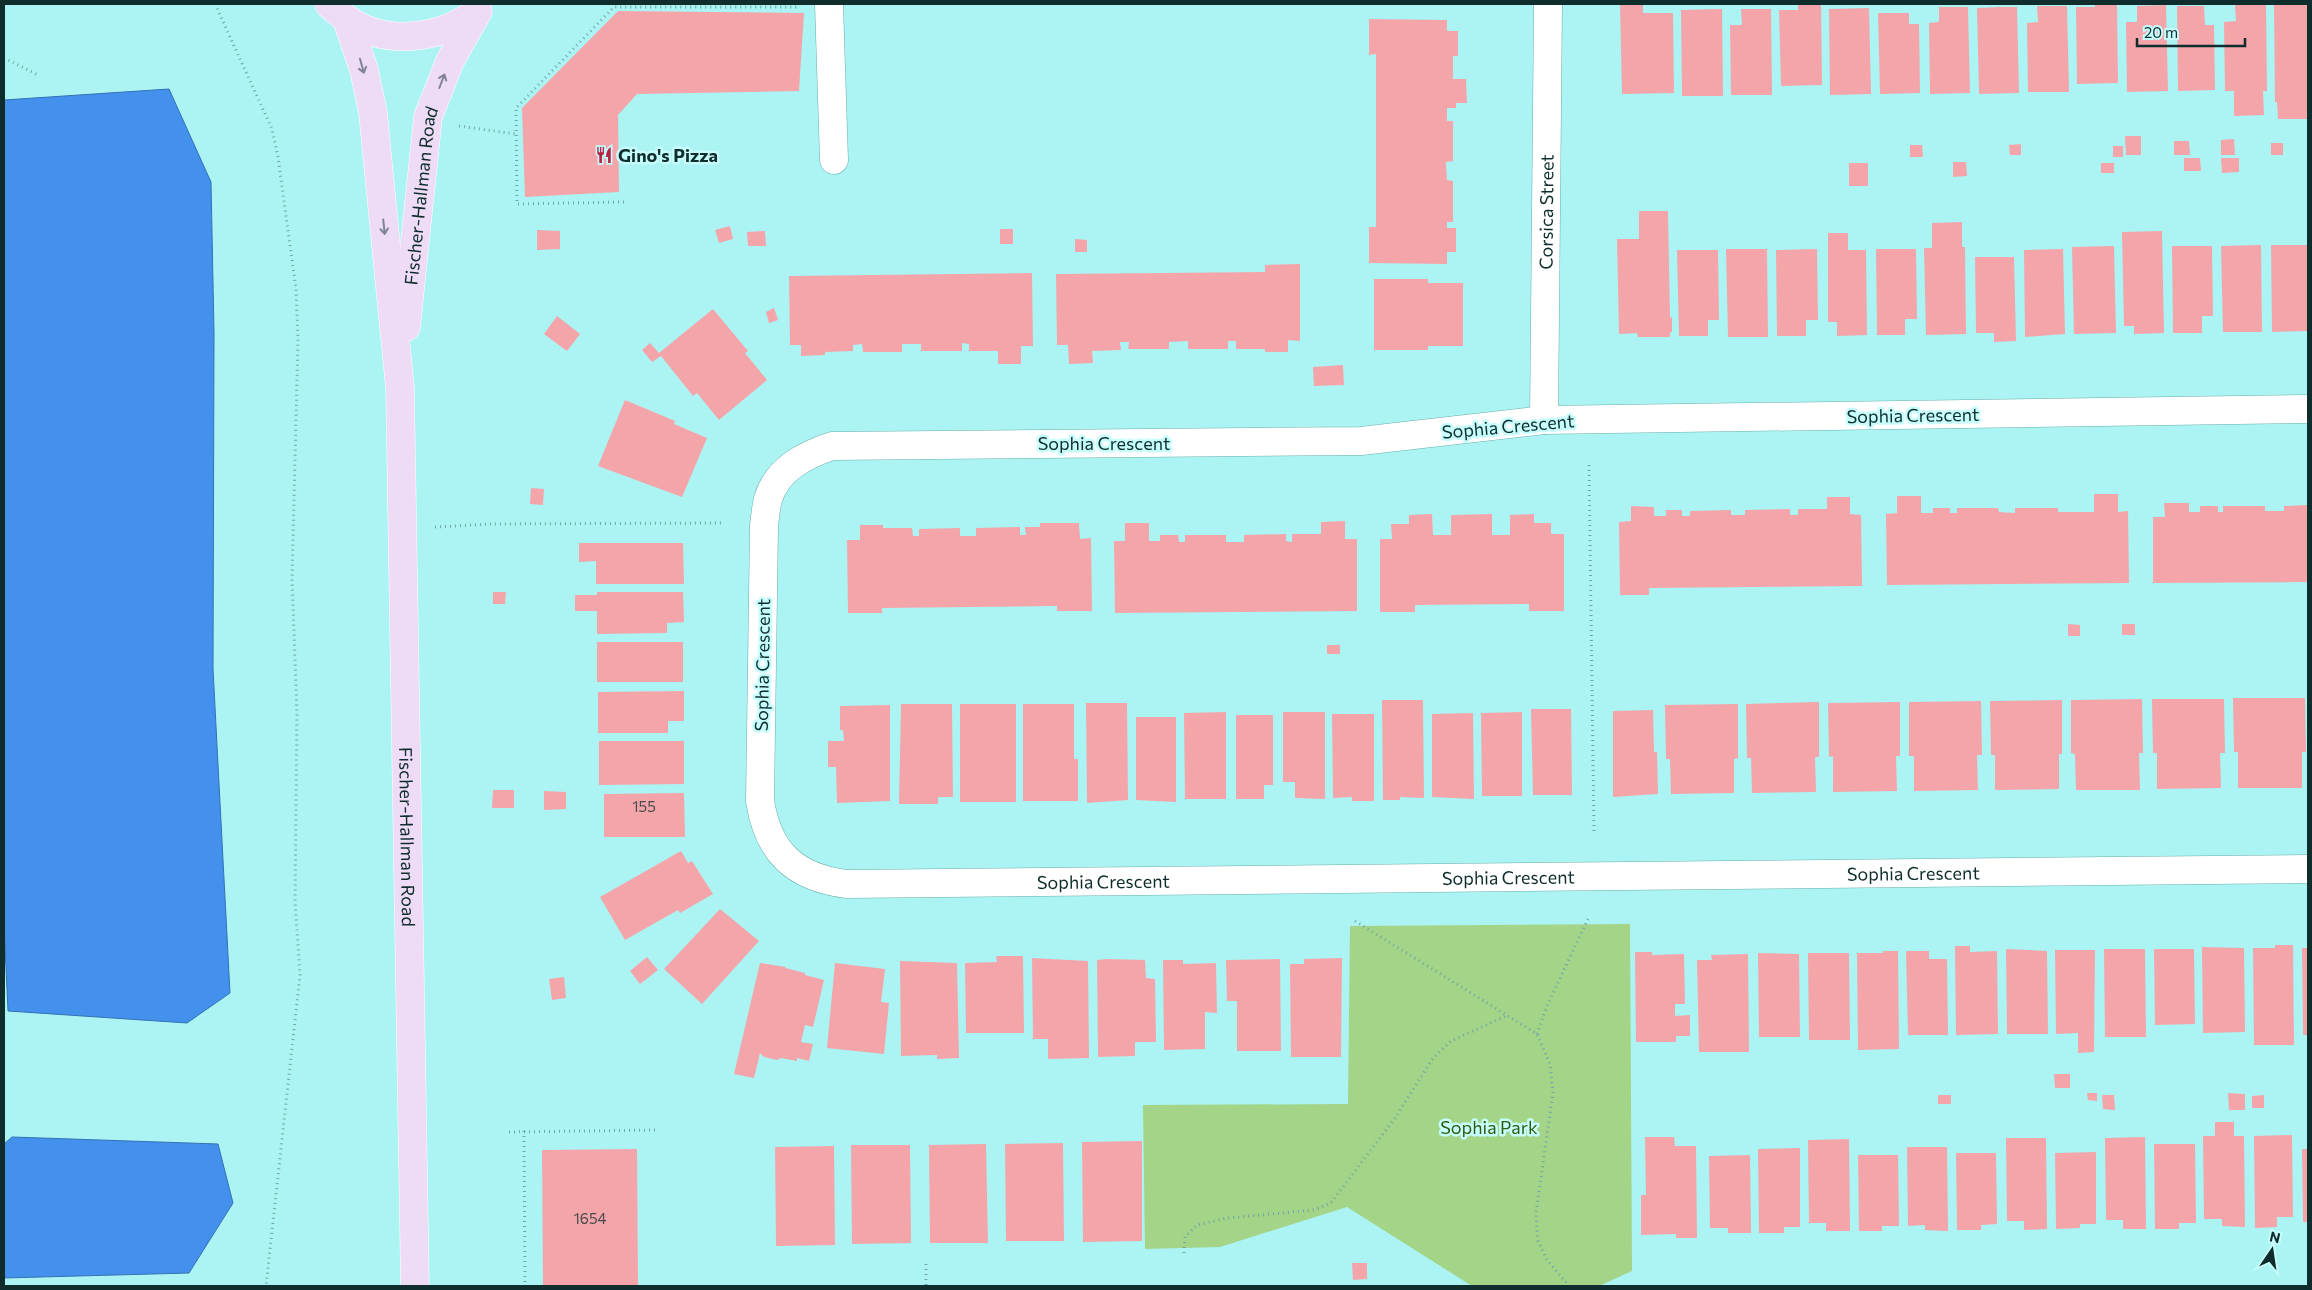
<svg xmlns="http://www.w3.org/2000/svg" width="2312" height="1290" font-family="Commissioner,sans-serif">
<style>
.green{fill:#a3d487}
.water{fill:#4490ed;stroke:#3472b3}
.building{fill:#f4a5aa}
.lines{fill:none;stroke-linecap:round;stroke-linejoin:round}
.minor-casing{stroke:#68aeae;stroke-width:29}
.major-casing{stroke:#fff;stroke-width:29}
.path{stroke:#6fa6a5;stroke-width:3;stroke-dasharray:1 4;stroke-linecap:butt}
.minor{stroke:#fff;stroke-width:28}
.major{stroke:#eedcf7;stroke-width:28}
.oneway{stroke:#7e8492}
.labels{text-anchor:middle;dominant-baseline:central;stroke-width:5;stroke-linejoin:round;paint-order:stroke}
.number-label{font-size:15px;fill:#484b4c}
.poi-label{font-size:18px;font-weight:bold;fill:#0f2d2c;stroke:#c6fefd;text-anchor:start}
.street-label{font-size:18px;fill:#0f2d2c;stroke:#c6fefd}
.park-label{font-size:18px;fill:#305a0e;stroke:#c6fefd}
</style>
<rect width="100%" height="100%" fill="#acf4f3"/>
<path class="green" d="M1630 924 1632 1271 1599 1286H1472L1347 1207 1220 1247 1145 1249 1143 1105 1348 1104 1350 926Z"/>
<g class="water">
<path d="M169 89 211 182 214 333 213 669 230 993 187 1023 8 1011 4 925V100Z"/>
<path d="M12 1137 218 1144 233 1203 189 1273 4 1278V1144Z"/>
</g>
<g class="building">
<path d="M1620 4H1643V13H1673L1674 93 1622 94Z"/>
<path d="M1798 4H1821L1822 85 1781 86 1779 10H1798Z"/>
<path d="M2095 4H2117L2118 83 2077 84 2076 7H2095Z"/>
<path d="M2235 4H2266L2267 91H2263L2264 115 2234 116V91H2225L2224 22 2236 21Z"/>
<path d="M2293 4H2308V119H2278L2277 102H2275L2274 5Z"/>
<path d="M2166 5 2168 91 2127 92 2126 22H2137V6Z"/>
<path d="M2037 6H2067L2069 92H2028L2027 23 2038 22Z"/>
<path d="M2177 6H2204L2205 25H2214L2215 90 2178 91Z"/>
<path d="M1939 7H1968L1970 93 1930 94 1929 23 1939 22Z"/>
<path d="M2000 7H2017L2019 93 1979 94 1977 8Z"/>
<path d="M1869 8 1871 94 1830 95 1829 9Z"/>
<path d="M1722 9 1723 96H1682L1681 10Z"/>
<path d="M1741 9H1771L1772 95H1731L1730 25H1742Z"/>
<path d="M618 11 804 13 799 91 637 94 618 115 619 192 525 197 522 108Z"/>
<path d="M1878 13H1909V24H1919L1920 93 1880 94Z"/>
<path d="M1369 19 1447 20V31H1458V56H1453V79H1466L1467 103H1456V108H1447V121H1453V161L1446 162 1447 180 1453 181V222H1447V228H1456V252H1447V264L1369 263V227H1376V54L1369 55Z"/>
<path d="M2125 136H2141V155H2126Z"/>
<path d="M2234 139 2235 155H2221V140Z"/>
<path d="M2174 141H2189L2190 155H2174Z"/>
<rect x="2271" y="143" width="12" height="12"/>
<path d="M2021 144V155H2010L2009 145Z"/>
<path d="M1910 145H1922L1923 157H1910Z"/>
<rect x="2113" y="146" width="10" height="11"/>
<path d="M2184 158H2200L2201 171H2184Z"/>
<path d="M2221 158H2239V172L2222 173Z"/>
<path d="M1953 162H1966L1967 176 1953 177Z"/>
<rect x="1849" y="163" width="19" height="23"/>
<rect x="2101" y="163" width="13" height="10"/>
<path d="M1639 211H1668L1670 318 1672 317V332H1670V337H1638L1637 333 1619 334 1617 239H1639Z"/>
<path d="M1962 222V247H1965L1966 334 1926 335 1924 248H1932V223Z"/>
<path d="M730 226 733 239 719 243 715 230Z"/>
<rect x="1000" y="229" width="13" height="15"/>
<path d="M537 230 560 231V249L537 250Z"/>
<path d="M765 231 766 246H748L747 232Z"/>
<path d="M2162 231 2164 333 2134 334V326H2124L2122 232Z"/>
<path d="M1828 233H1848V250H1866L1867 335 1837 336V322H1828Z"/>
<path d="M1075 239 1087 240V252H1075Z"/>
<path d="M2261 245 2262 332H2223L2221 246Z"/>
<path d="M2271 245H2308V331L2272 332Z"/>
<path d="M2114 246 2116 333 2074 334 2072 247Z"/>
<path d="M2172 246H2212L2213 316H2202V333H2173Z"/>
<path d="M1726 249H1767L1768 337H1728Z"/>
<path d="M1817 249 1818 320H1806V336H1777L1776 250Z"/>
<path d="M1876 249H1916L1917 319H1905V335H1877Z"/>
<path d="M2063 249 2065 334 2025 337 2024 250Z"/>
<path d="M1677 250H1718L1719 320H1708V336H1679Z"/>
<path d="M1975 257H2014L2016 341 1994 342V333H1976Z"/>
<path d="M1300 264V341L1288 340V352H1265V349H1236V341H1228V349H1188V341L1169 342V349H1128L1129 342H1120L1121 350 1092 351 1093 363 1069 364 1068 345H1057L1056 274 1265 272V265Z"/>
<path d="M1032 273 1033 346H1021V364H998V351H969V344L962 343V351H921V344H902V352H863L862 344 853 345V351L825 352V355L801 356V345H790L789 276Z"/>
<path d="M1374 279H1428V283H1463V346H1428V350H1374Z"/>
<path d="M774 308 778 320 769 323 766 312Z"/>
<path d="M713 309 748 351 745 353 767 380 719 420 697 393 693 396 661 356 652 362 642 350 650 343 659 353Z"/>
<path d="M557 316 580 334 567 351 544 334Z"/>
<path d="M1343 365 1344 385 1314 386 1313 367Z"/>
<path d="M625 400 675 421 674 424 707 438 682 497 598 466Z"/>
<path d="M531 488 544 489 543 505 530 504Z"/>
<path d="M2094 494H2118V512L2128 511 2129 583 1887 585 1886 514 1897 513V496H1921V513H1933V508H1950V513H1957V508H1998L1999 512 2015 513V508H2058V512H2094Z"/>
<path d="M1827 497H1850V514L1861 515 1862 586 1649 588V595H1620L1619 522 1631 521V506L1654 507V516H1666V510H1682V516H1690V511L1731 510V515H1745V510L1790 509V515H1798V509H1827Z"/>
<path d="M2164 503H2189V512H2200V506H2218V512H2223V506H2265V511H2284V506L2308 505V582L2153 583V517H2165Z"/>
<path d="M1432 514 1433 535H1451V515L1492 514V535H1510V515L1534 514V523H1551V534H1564V611H1529V604L1415 605V612H1380V539H1392L1391 524H1409V515Z"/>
<path d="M1345 521V539H1357V611L1115 613 1114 541H1125V523H1149V541H1160V535H1178L1179 542H1185V535H1226V542H1244V535L1286 534V541L1292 542V534H1321V522Z"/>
<path d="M1040 523H1079L1080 539 1091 538 1092 611H1057V606L882 608V613H848L847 540H860V525H883V528H912L913 536H919V529L960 528V536H976V528L1020 527V535H1026L1025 527H1040Z"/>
<path d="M579 543H683L684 584H596V561L579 562Z"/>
<path d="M493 592H506L505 604H493Z"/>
<path d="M597 592H683L684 622 667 623V633L597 634V611H575V595H597Z"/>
<path d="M2068 624 2080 625V636H2068Z"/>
<rect x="2122" y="624" width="13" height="11"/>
<rect x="597" y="642" width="86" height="40"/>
<rect x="1327" y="645" width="13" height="9"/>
<path d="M684 691V721H668V733H598V692Z"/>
<path d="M2233 698H2305L2306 752H2302V788H2238V752H2234Z"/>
<path d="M2142 699 2143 753H2139L2140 790H2076L2075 754 2071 753V700Z"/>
<path d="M2152 699H2224L2225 753H2220L2221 788 2157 789V753H2153Z"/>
<path d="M1382 700H1423L1424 798 1400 797V800H1383Z"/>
<path d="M2062 700V754H2059V789L1995 790V755H1991L1990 701Z"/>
<path d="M1981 701 1982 755H1977L1978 790 1914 791V756H1909V702Z"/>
<path d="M1819 702V757H1815L1816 792 1752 793 1751 758H1747L1746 704Z"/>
<path d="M1900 702V756H1896L1897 791 1833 792V756L1829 757 1828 703Z"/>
<path d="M1086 703H1127L1128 800 1087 803Z"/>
<path d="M901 704H952L953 797H938V804H899Z"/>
<rect x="960" y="704" width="56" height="98"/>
<path d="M1023 704H1074V759H1078V801H1023Z"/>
<path d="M1738 704V758L1734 759V793L1671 794 1670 759H1666L1665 705Z"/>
<path d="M890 705V801L837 803 836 767H828V741H844L843 730H840V706Z"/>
<path d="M1531 709H1571L1572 795H1533Z"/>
<path d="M1653 710 1654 752H1657L1658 794 1613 797V711Z"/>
<path d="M1226 712V799H1185L1184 713Z"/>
<path d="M1283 712H1325V799L1295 798V782H1283Z"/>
<path d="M1522 712V796H1482L1481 713Z"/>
<path d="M1473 713 1474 799 1432 797V714Z"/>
<path d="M1332 714H1374V801H1352V797L1333 798Z"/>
<path d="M1236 715H1273V785H1264V799H1236Z"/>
<path d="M1136 717H1176V802L1136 800Z"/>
<path d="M599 741H684V784L599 785Z"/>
<path d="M493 790H514V808H492Z"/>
<path d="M544 791 566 792V809L544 810Z"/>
<path d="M684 793 685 837H604V794Z"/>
<path d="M681 851 688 863 692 861 713 894 680 913 678 910 625 940 600 897Z"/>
<path d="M720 909 759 941 702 1004 664 969Z"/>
<path d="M2275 945H2293L2294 1045H2254L2253 948H2275Z"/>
<path d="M1955 946H1970V952L1997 951 1998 1034 1956 1035Z"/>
<path d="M2202 947 2244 948 2245 1032 2203 1033Z"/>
<path d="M2302 948H2308V1035H2303Z"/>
<path d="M2006 949 2047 951 2048 1034H2007Z"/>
<path d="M2104 949H2145L2146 1037H2105Z"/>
<path d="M2154 949H2194L2195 1024 2155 1025Z"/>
<path d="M2055 950H2095L2094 1052 2078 1053V1033L2056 1034Z"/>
<path d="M1883 951H1898L1899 1049 1858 1050 1857 953H1883Z"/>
<path d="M1906 951H1929V959H1947L1948 1035H1908Z"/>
<path d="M1635 952H1652V955L1684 954 1685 1004H1675V1016L1690 1015V1036H1676V1042H1636Z"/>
<path d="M1758 953 1799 954 1800 1037H1759Z"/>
<path d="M1808 953H1849L1850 1040H1809Z"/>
<path d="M1748 954 1749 1052H1699L1697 960H1712L1711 955Z"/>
<path d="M996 956H1023L1024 1033H966L965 963 997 962Z"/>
<path d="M647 957 658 970 640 984 630 971Z"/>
<path d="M1032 958 1088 961 1089 1058 1048 1059V1039H1033Z"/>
<path d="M1342 958 1341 1057H1291L1290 964H1304V959Z"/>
<path d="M1108 959 1145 960 1146 978 1155 979 1156 1042H1135V1056L1098 1057 1097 960Z"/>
<path d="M1280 959 1281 1051H1237V1001H1227L1226 960Z"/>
<path d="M1163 960H1183V964L1216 963 1217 1013 1205 1012V1049L1164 1050Z"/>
<path d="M900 961 957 963 959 1058 937 1059V1055L901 1056Z"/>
<path d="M760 963 786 967 785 968 805 973V975L824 980 813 1027 805 1025 801 1042 813 1044 809 1061 797 1058V1061L781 1058 777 1060 764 1057 760 1053 754 1078 734 1074Z"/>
<path d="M835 963 885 969 881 1002 889 1003 884 1054 827 1048Z"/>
<path d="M564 977 566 998 552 1000 549 979Z"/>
<path d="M2054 1074H2070V1088H2055Z"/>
<path d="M2087 1093H2097V1101L2088 1100Z"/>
<path d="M2228 1093 2245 1094V1110H2229Z"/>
<rect x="1938" y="1095" width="13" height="9"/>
<path d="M2102 1095H2114L2115 1110 2103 1109Z"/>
<path d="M2264 1095V1108H2252V1096Z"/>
<path d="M2215 1122H2234V1136H2244L2245 1227 2222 1226V1219H2204L2203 1136H2215Z"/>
<path d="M2292 1135 2293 1217H2277V1227L2255 1228 2254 1136Z"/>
<path d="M1645 1137H1674L1675 1146H1696L1697 1238H1676V1234L1641 1235V1195H1646Z"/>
<path d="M2145 1137 2146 1229H2123V1220H2106L2105 1138Z"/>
<path d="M2006 1138H2046L2047 1229 2024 1230V1221H2007Z"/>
<path d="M1849 1139 1850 1231H1826V1223H1809L1808 1140Z"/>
<path d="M1142 1141V1241L1083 1242 1082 1142Z"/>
<path d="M1063 1143 1064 1241H1006L1005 1144Z"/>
<path d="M986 1144 988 1243H930L929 1145Z"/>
<path d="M2154 1144H2195L2196 1223H2179V1229H2155Z"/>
<path d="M851 1145H910L911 1243 852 1244Z"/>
<path d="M834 1146 835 1245 776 1246 775 1147Z"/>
<path d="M1907 1147H1947L1948 1231 1925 1230V1225L1908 1226Z"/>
<path d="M1800 1148V1227H1784V1233H1759L1758 1149Z"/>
<path d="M637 1149 638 1286H543L542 1150Z"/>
<path d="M2302 1149H2308V1222H2303Z"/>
<path d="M2096 1152V1224H2080V1228L2056 1229 2055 1153Z"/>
<path d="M1956 1153H1996L1997 1224 1981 1225V1230H1957Z"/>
<path d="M1750 1155 1751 1233H1728V1228H1710L1709 1156Z"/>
<path d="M1858 1155H1898L1899 1226H1882V1231H1859Z"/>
<path d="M1352 1263H1367V1279L1353 1280Z"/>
</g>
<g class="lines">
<g class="minor-casing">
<g id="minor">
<path d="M829 4 834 160"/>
<path id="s1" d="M2308 409 1544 420 1361 441 832 446C805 455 777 469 768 499 766 507 765 517 764 526L760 801C768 852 794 877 846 884L2308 869"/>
<path id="s2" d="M1544 420 1548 4"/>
</g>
</g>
<g class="major-casing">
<g id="major">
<path d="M329 4C335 9 341 15 347 19 386 47 442 39 478 11"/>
<path id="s3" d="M347 20 364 70 373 113 400 388 415 1286"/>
<path id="s4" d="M406 327 428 117 450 61 477 13"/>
</g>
</g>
<g class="path">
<path d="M215 4 272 129 278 157 296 289 298 339 292 579 297 714 295 901 300 975 266 1286"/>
<path d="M4 58 38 75"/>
<path d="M459 126 516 134"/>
<path d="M624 202 517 204 516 108 614 7H797"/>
<path d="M1589 465 1594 832"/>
<path d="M435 527 491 524 721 523"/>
<path d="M1355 921 1537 1034 1550 1064 1553 1093 1536 1213 1538 1241 1547 1260 1569 1286"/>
<path d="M1537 1034 1547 1006 1588 919"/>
<path d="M524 1131 525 1286"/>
<path d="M509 1132 657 1130"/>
<path d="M1184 1253 1185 1237 1197 1225 1228 1218 1314 1210 1331 1203 1395 1118 1433 1058 1451 1041 1508 1015"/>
<path d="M926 1264V1286"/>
</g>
<use href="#minor" class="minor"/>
<use href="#major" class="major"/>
</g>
<defs><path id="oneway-shaft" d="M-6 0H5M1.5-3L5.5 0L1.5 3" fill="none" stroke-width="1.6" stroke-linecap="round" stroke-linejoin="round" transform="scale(1.25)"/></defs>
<g class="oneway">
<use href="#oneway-shaft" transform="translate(362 66) rotate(74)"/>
<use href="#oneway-shaft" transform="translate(442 81) rotate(-69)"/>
<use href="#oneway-shaft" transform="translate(384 227) rotate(84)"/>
</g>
<defs>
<g id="restaurant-bare" transform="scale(1.35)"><path d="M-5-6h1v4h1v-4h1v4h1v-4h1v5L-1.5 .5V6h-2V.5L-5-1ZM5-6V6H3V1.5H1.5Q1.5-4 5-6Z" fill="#b62444" stroke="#c6fefd" stroke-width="2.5" paint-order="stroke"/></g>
</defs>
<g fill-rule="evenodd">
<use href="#restaurant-bare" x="604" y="155"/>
</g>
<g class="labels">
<g class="number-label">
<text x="644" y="806">155</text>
<text x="590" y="1218">1654</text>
</g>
<g class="poi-label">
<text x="618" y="155">Gino's Pizza</text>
</g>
<g class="street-label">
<text stroke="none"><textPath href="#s4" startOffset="132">Fischer-Hallman Road</textPath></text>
<text stroke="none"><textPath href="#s2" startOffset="208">Corsica Street</textPath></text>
<text transform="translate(1913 415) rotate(-1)">Sophia Crescent</text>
<text transform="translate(1508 426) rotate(-5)">Sophia Crescent</text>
<text x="1104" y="443">Sophia Crescent</text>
<text transform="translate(762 665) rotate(-89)">Sophia Crescent</text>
<text stroke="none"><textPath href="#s3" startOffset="822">Fischer-Hallman Road</textPath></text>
<text stroke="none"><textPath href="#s1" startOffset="3064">Sophia Crescent</textPath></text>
<text stroke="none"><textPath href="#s1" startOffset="2659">Sophia Crescent</textPath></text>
<text stroke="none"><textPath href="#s1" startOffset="2254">Sophia Crescent</textPath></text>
</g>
<g class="park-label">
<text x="1489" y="1127">Sophia Park</text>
</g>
</g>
<rect width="2312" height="1290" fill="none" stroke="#0f2d2c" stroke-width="10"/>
<g transform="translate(2272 1250) rotate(13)" stroke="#c6fefd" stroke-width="4" paint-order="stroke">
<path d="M0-4L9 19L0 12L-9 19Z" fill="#0f2d2c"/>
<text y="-8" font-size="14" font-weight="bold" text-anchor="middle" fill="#0f2d2c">N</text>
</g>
<path d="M2137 38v8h108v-8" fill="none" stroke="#0f2d2c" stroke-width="2.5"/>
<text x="2144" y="38" font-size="15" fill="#0f2d2c" stroke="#c6fefd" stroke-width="4" paint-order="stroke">20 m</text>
</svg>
